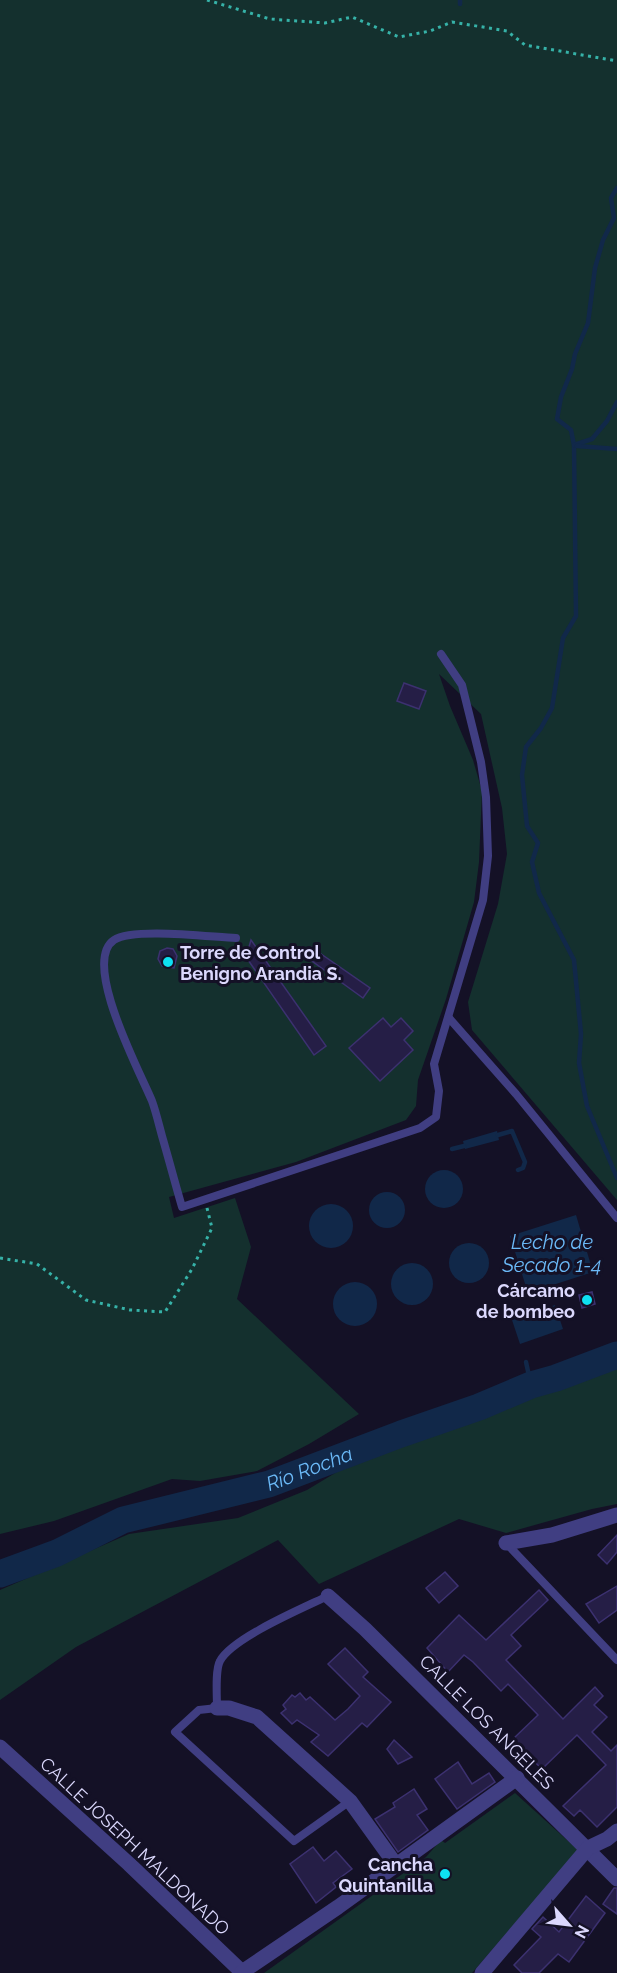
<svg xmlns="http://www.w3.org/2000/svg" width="617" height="1973" font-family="Raleway,sans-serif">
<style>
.green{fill:#14302e}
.water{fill:#112849}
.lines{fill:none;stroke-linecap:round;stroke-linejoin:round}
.stream{stroke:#112849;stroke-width:4.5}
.river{stroke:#112849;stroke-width:27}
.building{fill:#251e46;stroke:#3c3170;stroke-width:1.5}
.path{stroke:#36b2a8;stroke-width:3;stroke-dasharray:3 4.5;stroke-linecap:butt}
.service{stroke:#403e82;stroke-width:8}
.minor{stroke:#403e82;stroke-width:15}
.poi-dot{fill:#0ee0f2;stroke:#141126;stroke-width:2}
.labels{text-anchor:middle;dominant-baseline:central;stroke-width:6;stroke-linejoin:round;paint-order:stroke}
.poi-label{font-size:18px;font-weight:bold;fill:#dbd8fd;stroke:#141126;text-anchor:end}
.street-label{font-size:18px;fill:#dbd8fd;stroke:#141126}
.water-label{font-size:20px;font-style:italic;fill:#6bb9f7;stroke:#141126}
</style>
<rect width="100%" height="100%" fill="#141126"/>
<g class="green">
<path d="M0 0H617V1200L472 1030 468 1002 498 904 507 854 502 808 481 714 439 674 450 706 473 760 482 791 479 862 474 902 446 999 418 1080 416 1106 406 1120 296 1162 169 1197 174 1218 235 1198 251 1247 237 1299 359 1414 309 1444 257 1471 200 1481 172 1479 54 1521 0 1534Z"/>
<path d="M617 1361V1504L592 1509 506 1533 459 1519 319 1584 278 1540 76 1647 0 1700V1590L129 1534 238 1518 307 1490 355 1461 411 1441 426 1428 470 1419 567 1378Z"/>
<path d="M515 1793 578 1850 472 1973H264L426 1857 441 1840 445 1843Z"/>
</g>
<g class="water">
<path d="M497 1131 499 1140 465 1149 463 1141Z"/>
<circle cx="444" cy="1189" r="19"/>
<circle cx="387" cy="1210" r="18"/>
<circle cx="331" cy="1226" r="22"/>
<path d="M576 1215 593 1272 528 1293 510 1236Z"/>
<circle cx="469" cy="1263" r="20"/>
<circle cx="412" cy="1284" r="21"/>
<circle cx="355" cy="1304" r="22"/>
<path d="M555 1305 563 1329 520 1344 512 1320Z"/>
</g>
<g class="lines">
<g class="stream">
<path d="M460 4V0"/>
<path d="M617 188 611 198 614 218 603 240 595 268 588 323 575 354 572 369 561 397 557 419 571 430 574 445 576 616 563 638 552 708 541 728 526 747 522 775 527 826 538 843 532 862 539 893 574 960 581 1034 579 1063 587 1106 617 1178"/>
<path d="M574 445 592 439 607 421 617 402"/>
<path d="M577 446 617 449"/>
<path d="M498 1135 512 1131 525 1162 523 1168 518 1170"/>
<path d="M452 1149 464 1146"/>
<path d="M526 1362 531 1385"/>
</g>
<path class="river" id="s1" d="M0 1574 57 1553 123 1520 269 1484 401 1434 479 1407 531 1385 556 1378 617 1355"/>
</g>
<g class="building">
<path d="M404 683 426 691 419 709 397 701Z"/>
<path d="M251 940 326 1046 314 1055 246 957Z"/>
<path d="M311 947 370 988 363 998 305 956Z"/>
<path d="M167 948 173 949 177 956 174 968 162 966 158 959 160 951Z"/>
<path d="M383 1018 391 1027 401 1018 413 1031 404 1040 413 1050 380 1081 349 1048Z"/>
<path d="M592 1292 595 1304 582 1308 579 1295Z"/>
<path d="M617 1535V1552L607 1564 598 1555Z"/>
<path d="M445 1572 458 1586 439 1603 426 1588Z"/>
<path d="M617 1586V1610L599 1623 586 1604Z"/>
<path d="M539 1590 548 1600 511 1635 521 1646 506 1660 563 1719 595 1687 603 1696 594 1705 607 1717 592 1732 611 1751 617 1745V1807L597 1827 580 1810 574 1816 563 1806 606 1765 577 1735 542 1769 512 1740 538 1715 508 1684 501 1691 473 1662 464 1655 448 1672 427 1648 459 1615 486 1640Z"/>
<path d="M345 1648 368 1672 363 1677 391 1702 367 1727 362 1723 328 1756 311 1742 319 1735 297 1720 292 1724 281 1713 286 1709 283 1705 292 1695 295 1697 300 1693 306 1700 310 1697 335 1720 348 1709 360 1696 328 1664Z"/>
<path d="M394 1740 412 1757 398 1764 387 1749Z"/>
<path d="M458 1762 472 1784 489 1773 495 1782 457 1809 435 1779Z"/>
<path d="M414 1789 427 1809 417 1815 428 1830 398 1852 375 1819 395 1807 393 1803Z"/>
<path d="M313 1847 324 1861 336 1851 352 1869 333 1883 336 1887 316 1903 290 1864Z"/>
<path d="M614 1888H617V1914L603 1904Z"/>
<path d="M586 1896 605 1913 569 1962 558 1954 539 1973H522L514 1965 541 1937 532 1929 543 1917 559 1932Z"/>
</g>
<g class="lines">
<g class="path">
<path d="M207 0 270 19 325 23 352 17 399 37 430 31 452 22 507 31 525 45 617 61"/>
<path d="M0 1258 37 1264 86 1300 130 1310 165 1312 192 1269 212 1228 207 1208"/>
</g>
<g class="service">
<path d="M236 938C211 937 133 927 114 940 81 962 140 1072 152 1101 156 1112 159 1125 162 1136 169 1160 175 1183 182 1207L420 1128 436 1117 439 1091 434 1064 483 900 488 856 486 797 481 762 462 685 441 654"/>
<path d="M449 1018 516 1094 617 1218"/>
<path d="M506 1543 617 1660"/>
<path d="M328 1596C303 1608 232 1638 220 1661 215 1670 217 1696 217 1708L199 1710 175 1732 294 1841 350 1801"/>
</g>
<g class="minor">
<path d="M506 1543 552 1535 617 1515"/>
<path d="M328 1596 365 1629 617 1879"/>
<path d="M217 1708H229L257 1717 350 1801 396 1865"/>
<path d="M0 1747 129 1864 243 1973"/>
<path d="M242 1972 338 1907 517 1778"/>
<path d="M482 1973 588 1848 607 1839 617 1831"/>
</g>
</g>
<g class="poi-dot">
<circle cx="168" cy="962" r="6"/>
<circle cx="587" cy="1300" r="6"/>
<circle cx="445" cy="1874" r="6"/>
</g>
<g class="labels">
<g class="poi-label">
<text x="180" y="952" text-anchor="start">Torre de Control<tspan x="180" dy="21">Benigno Arandia S.</tspan></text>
<text x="575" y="1290">Cárcamo<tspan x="575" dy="21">de bombeo</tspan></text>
<text x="433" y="1864">Cancha<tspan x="433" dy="21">Quintanilla</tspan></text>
</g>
<g class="street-label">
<text transform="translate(487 1722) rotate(45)">CALLE LOS ANGELES</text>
<text transform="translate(135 1846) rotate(43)">CALLE JOSEPH MALDONADO</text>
</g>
<g class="water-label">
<text x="552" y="1242">Lecho de<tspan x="552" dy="23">Secado 1-4</tspan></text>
<text stroke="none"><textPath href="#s1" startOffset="328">Río Rocha</textPath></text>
</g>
</g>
<g transform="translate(569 1925) rotate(118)" stroke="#141126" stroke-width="4.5" paint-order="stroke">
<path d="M0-4.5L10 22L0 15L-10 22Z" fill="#dbd8fd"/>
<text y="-9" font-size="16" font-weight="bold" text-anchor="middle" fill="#dbd8fd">N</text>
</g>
</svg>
